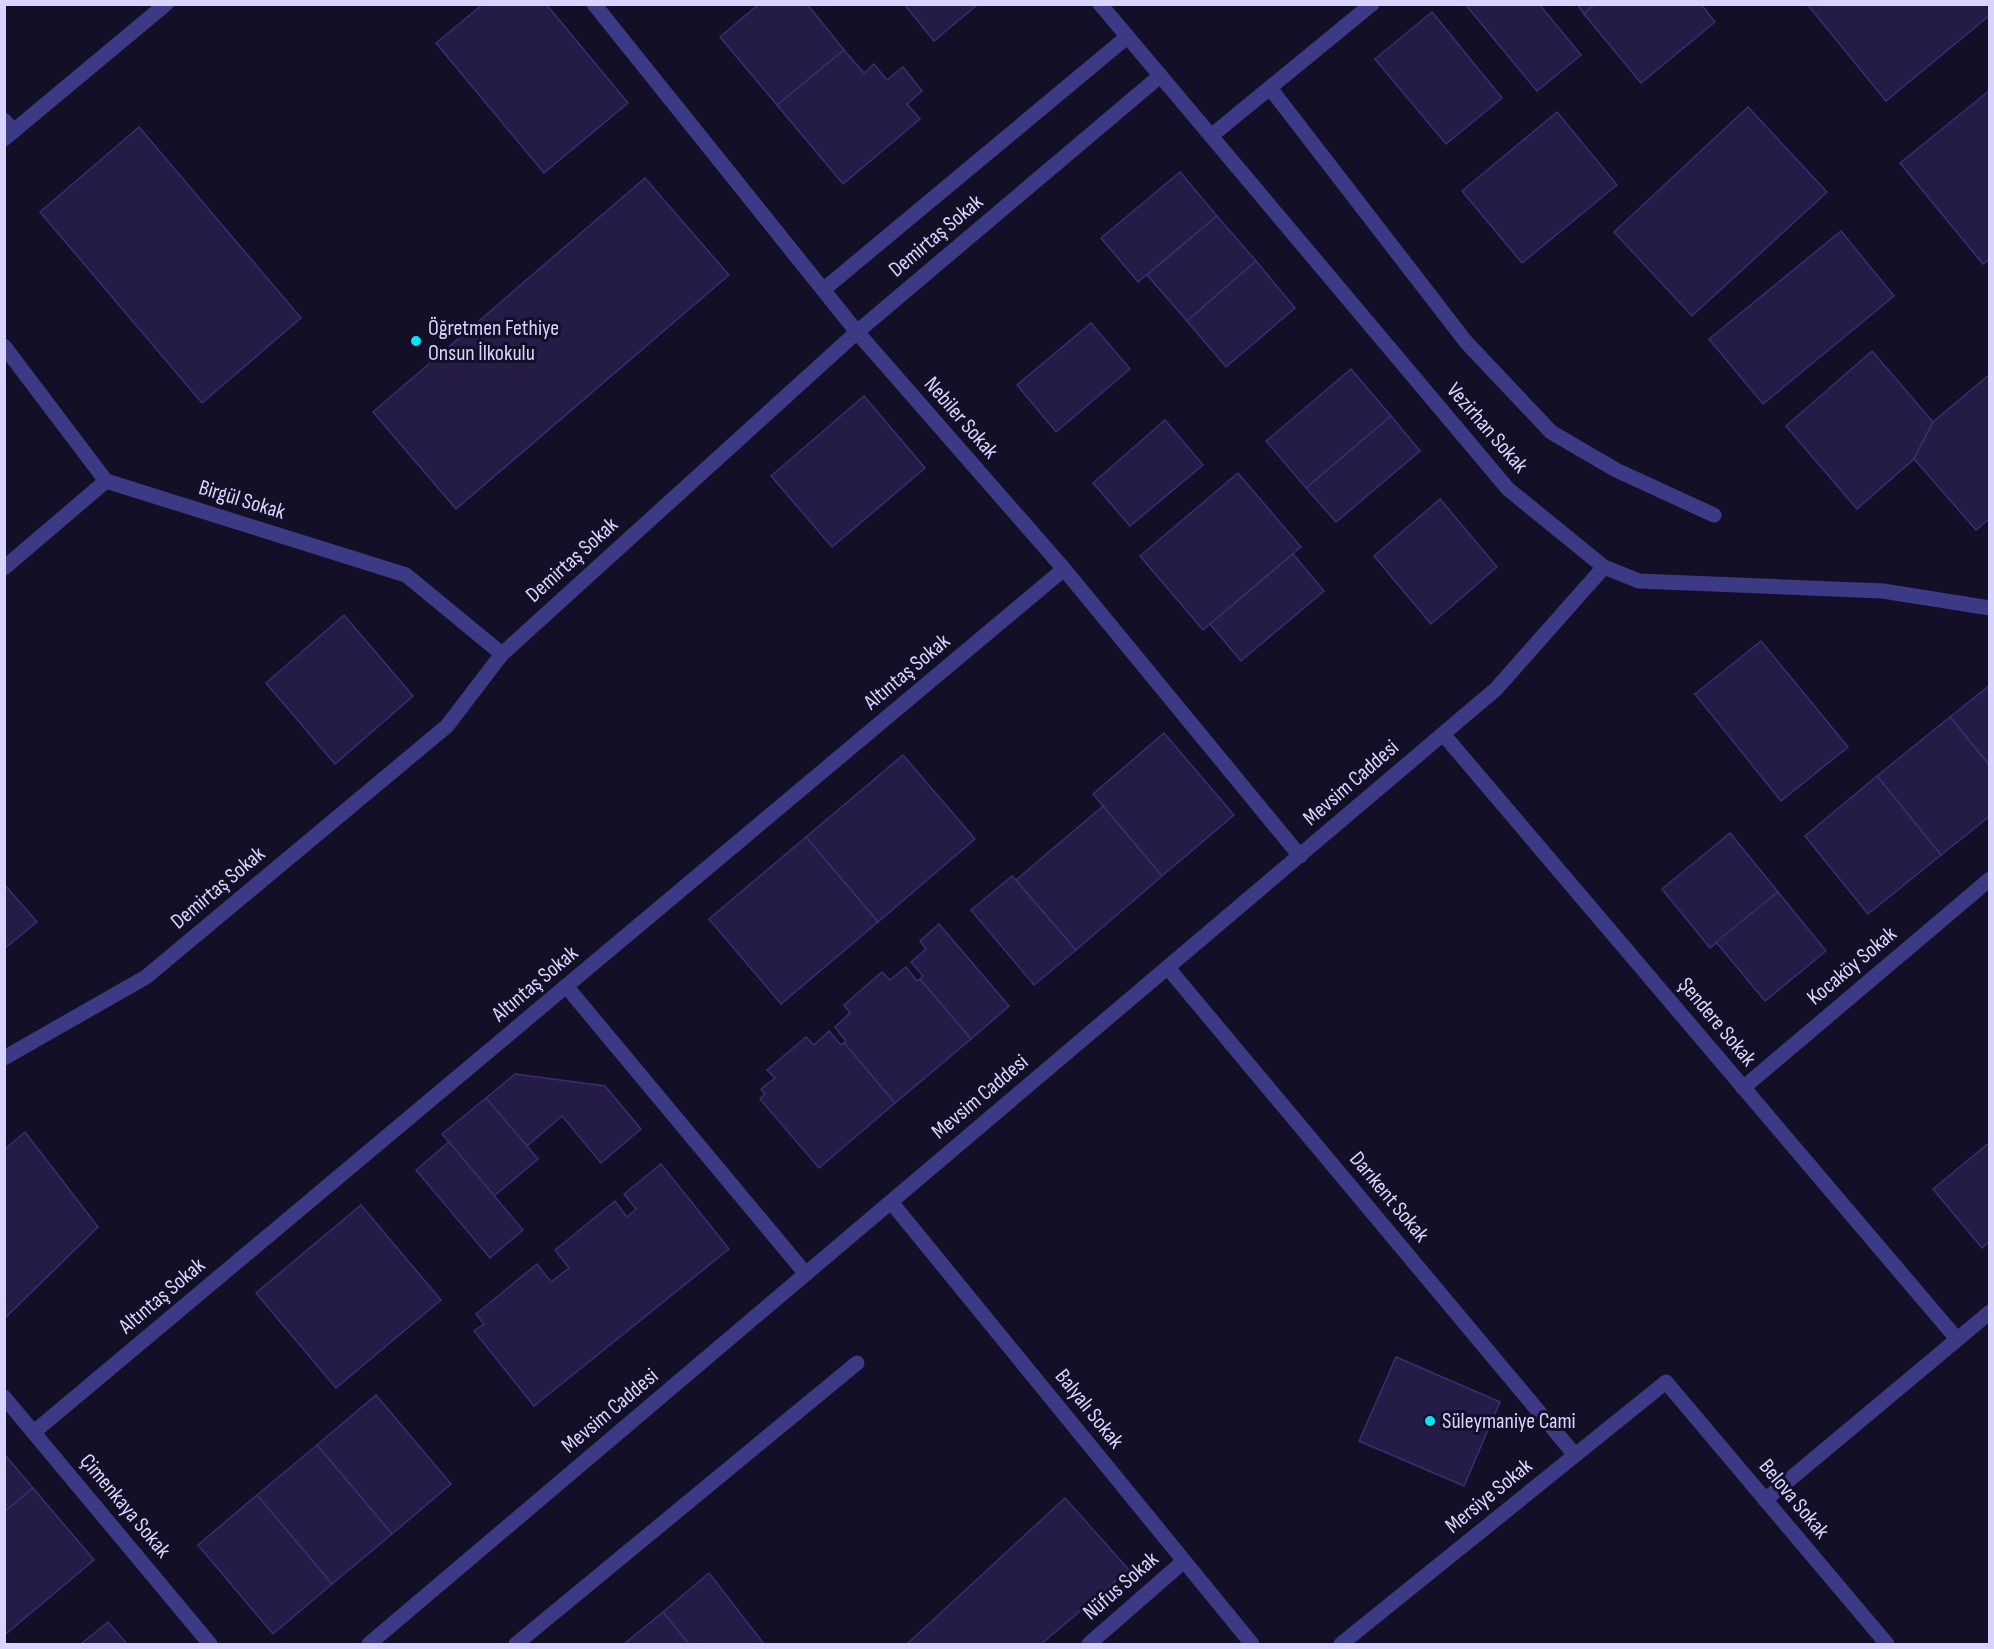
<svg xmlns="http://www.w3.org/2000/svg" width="1994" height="1649" font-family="'Sofia Sans Condensed',sans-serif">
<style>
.building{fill:#241b47;stroke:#3b2d73;stroke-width:1.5}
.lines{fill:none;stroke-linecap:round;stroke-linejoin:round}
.service{stroke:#3d3a85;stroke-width:15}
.minor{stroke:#3d3a85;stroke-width:15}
.tertiary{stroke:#3d3a85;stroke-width:15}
.poi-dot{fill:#00e5ff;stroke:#130f26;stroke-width:2}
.labels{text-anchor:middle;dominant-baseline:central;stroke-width:6;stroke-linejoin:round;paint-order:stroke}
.street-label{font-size:22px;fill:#d9d4ff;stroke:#130f26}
.poi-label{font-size:22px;fill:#d9d4ff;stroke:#130f26;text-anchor:start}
</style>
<rect width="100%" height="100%" fill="#130f26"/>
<g class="building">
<path d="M483 4H546L628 103 544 173 436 43Z"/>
<path d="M759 4H807L844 50 777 105 720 37Z"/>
<path d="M904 4H978L934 41Z"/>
<path d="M1465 4H1539L1581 55 1537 91Z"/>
<path d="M1577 4H1595L1584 14Z"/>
<path d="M1595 4H1701L1715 22 1641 83 1584 14Z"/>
<path d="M1807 4H1990V15L1886 101Z"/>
<path d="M1432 12 1502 98 1446 144 1375 59Z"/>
<path d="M844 50 864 73 874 64 887 80 903 67 922 91 907 104 920 119 843 184 777 105Z"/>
<path d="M1990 90V259L1983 264 1900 163Z"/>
<path d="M1748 107 1827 192 1692 316 1614 232Z"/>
<path d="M1557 112 1617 185 1522 263 1462 191Z"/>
<path d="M139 127 301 318 202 403 40 212Z"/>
<path d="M1180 172 1217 216 1138 282 1101 238Z"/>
<path d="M645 178 729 275 456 509 373 412Z"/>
<path d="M1217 216 1256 261 1187 321 1147 275Z"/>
<path d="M1841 231 1894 296 1763 404 1709 339Z"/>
<path d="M1256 261 1295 308 1226 367 1187 321Z"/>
<path d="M1091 323 1130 369 1056 432 1017 385Z"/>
<path d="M1872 351 1933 422 1914 459 1857 509 1786 426Z"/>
<path d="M1351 369 1391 416 1306 488 1266 441Z"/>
<path d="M1990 374V518L1976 530 1914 459 1933 422Z"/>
<path d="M864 396 925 468 832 547 771 476Z"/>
<path d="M1391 416 1420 451 1336 522 1306 488Z"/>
<path d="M1165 420 1203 465 1130 526 1093 483Z"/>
<path d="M1238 473 1301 547 1203 630 1140 556Z"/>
<path d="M1440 499 1497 567 1431 624 1374 556Z"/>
<path d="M1293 554 1324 591 1241 661 1210 624Z"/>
<path d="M344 615 413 696 335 764 266 683Z"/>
<path d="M1761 641 1848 747 1781 801 1695 694Z"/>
<path d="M1990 685V766L1950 717Z"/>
<path d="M1950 717 1990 766V816L1941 855 1877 776Z"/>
<path d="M1164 733 1234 815 1162 876 1093 794Z"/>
<path d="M903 755 975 839 878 922 806 837Z"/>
<path d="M1877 776 1941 855 1868 914 1805 836Z"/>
<path d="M1103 806 1162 876 1076 950 1016 880Z"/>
<path d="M1730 833 1778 892 1710 948 1662 889Z"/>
<path d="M806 837 878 922 781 1004 709 919Z"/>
<path d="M1012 876 1076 950 1034 985 971 910Z"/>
<path d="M4 884 37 922 4 949Z"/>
<path d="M1778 892 1826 951 1765 1001 1716 942Z"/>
<path d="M939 924 1009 1006 971 1039 920 979 923 976 911 962 926 949 920 941Z"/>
<path d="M906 967 917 981 920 979 971 1039 895 1103 844 1043 846 1041 835 1027 850 1013 844 1005 882 972 890 980Z"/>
<path d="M829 1031 841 1045 844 1043 895 1103 819 1168 760 1099 765 1094 761 1089 775 1078 767 1070 806 1037 814 1045Z"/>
<path d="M515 1074 605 1086 641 1129 601 1163 562 1116 527 1146 486 1098Z"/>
<path d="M486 1098 538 1159 494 1196 442 1134Z"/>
<path d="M25 1132 98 1227 4 1319V1150Z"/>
<path d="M449 1142 523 1230 490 1258 416 1170Z"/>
<path d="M1990 1142V1241L1982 1248 1933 1189Z"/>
<path d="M661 1164 729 1249 534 1406 474 1331 484 1324 476 1314 537 1264 551 1282 569 1268 555 1250 615 1201 627 1217 636 1209 624 1194Z"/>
<path d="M361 1205 441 1300 336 1388 256 1293Z"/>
<path d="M1396 1357 1500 1402 1464 1486 1359 1441Z"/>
<path d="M376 1395 451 1484 392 1534 317 1445Z"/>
<path d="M317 1445 392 1534 332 1584 257 1495Z"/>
<path d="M4 1454 33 1488 4 1512Z"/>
<path d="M33 1488 94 1560 7 1633 4 1630V1512Z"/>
<path d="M257 1495 332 1584 273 1634 198 1545Z"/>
<path d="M1065 1498 1129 1570 1041 1644H907Z"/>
<path d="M709 1573 764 1644H689L663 1612Z"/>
<path d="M663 1612 689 1644H624Z"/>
<path d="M108 1622 127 1644H81Z"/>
</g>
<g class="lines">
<g class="service">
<path d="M1270 88 1466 342 1551 432 1616 470 1714 515"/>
<path d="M516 1644 857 1363"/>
</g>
<g class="minor">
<path d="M594 4 857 332 1064 569 1300 856"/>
<path d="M4 120 14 131"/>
<path d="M823 290 1127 37"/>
<path d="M4 346 106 481 406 575 502 654"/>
<path d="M4 568 106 481"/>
<path d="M1443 734 1957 1339"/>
<path d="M1168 968 1575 1455"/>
<path d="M566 986 806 1274"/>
<path d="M4 1058 146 977 447 726 502 654 857 332 1160 76"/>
<path d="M1743 1088 1990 879"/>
<path d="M891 1202 1252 1644"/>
<path d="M4 1397 210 1644"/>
<path d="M34 1432 1064 569"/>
<path d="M1765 1500 1990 1312"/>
<path d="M1089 1644 1184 1561"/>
<path d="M1341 1644 1666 1382 1887 1644"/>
</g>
<g class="tertiary">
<path d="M1100 4 1508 489 1604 567 1639 581 1883 591 1990 608"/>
<path d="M1211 136 1372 4"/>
<path d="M4 139 166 4"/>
<path d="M369 1644 1496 689 1604 567"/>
</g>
</g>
<g class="poi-dot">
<circle cx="416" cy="341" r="6"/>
<circle cx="1430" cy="1421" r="6"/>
</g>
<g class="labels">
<g class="street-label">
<text transform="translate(936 236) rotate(-40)">Demirtaş Sokak</text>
<text transform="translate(961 418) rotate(49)">Nebiler Sokak</text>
<text transform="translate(1487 428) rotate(49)">Vezirhan Sokak</text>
<text transform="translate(242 500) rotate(17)">Birgül Sokak</text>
<text transform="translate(572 560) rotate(-42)">Demirtaş Sokak</text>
<text transform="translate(907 672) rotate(-40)">Altıntaş Sokak</text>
<text transform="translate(1351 783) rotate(-41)">Mevsim Caddesi</text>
<text transform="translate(218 888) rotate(-40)">Demirtaş Sokak</text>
<text transform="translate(1852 966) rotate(-40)">Kocaköy Sokak</text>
<text transform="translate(535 984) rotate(-40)">Altıntaş Sokak</text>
<text transform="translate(1717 1022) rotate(50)">Şendere Sokak</text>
<text transform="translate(980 1097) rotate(-40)">Mevsim Caddesi</text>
<text transform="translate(1389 1197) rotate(50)">Darıkent Sokak</text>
<text transform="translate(162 1296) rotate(-40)">Altıntaş Sokak</text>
<text transform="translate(1089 1409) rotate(51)">Balyalı Sokak</text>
<text transform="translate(610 1411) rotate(-40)">Mevsim Caddesi</text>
<text transform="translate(1489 1496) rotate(-39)">Mersiye Sokak</text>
<text transform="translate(1794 1499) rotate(50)">Belova Sokak</text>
<text transform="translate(125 1506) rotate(50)">Çimenkaya Sokak</text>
<text transform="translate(1121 1586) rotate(-41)">Nüfus Sokak</text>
</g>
<g class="poi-label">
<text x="428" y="328">Öğretmen Fethiye<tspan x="428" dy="25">Onsun İlkokulu</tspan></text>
<text x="1442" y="1421">Süleymaniye Cami</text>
</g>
</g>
<rect width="1994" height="1649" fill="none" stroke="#d9d4ff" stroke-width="12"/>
</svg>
